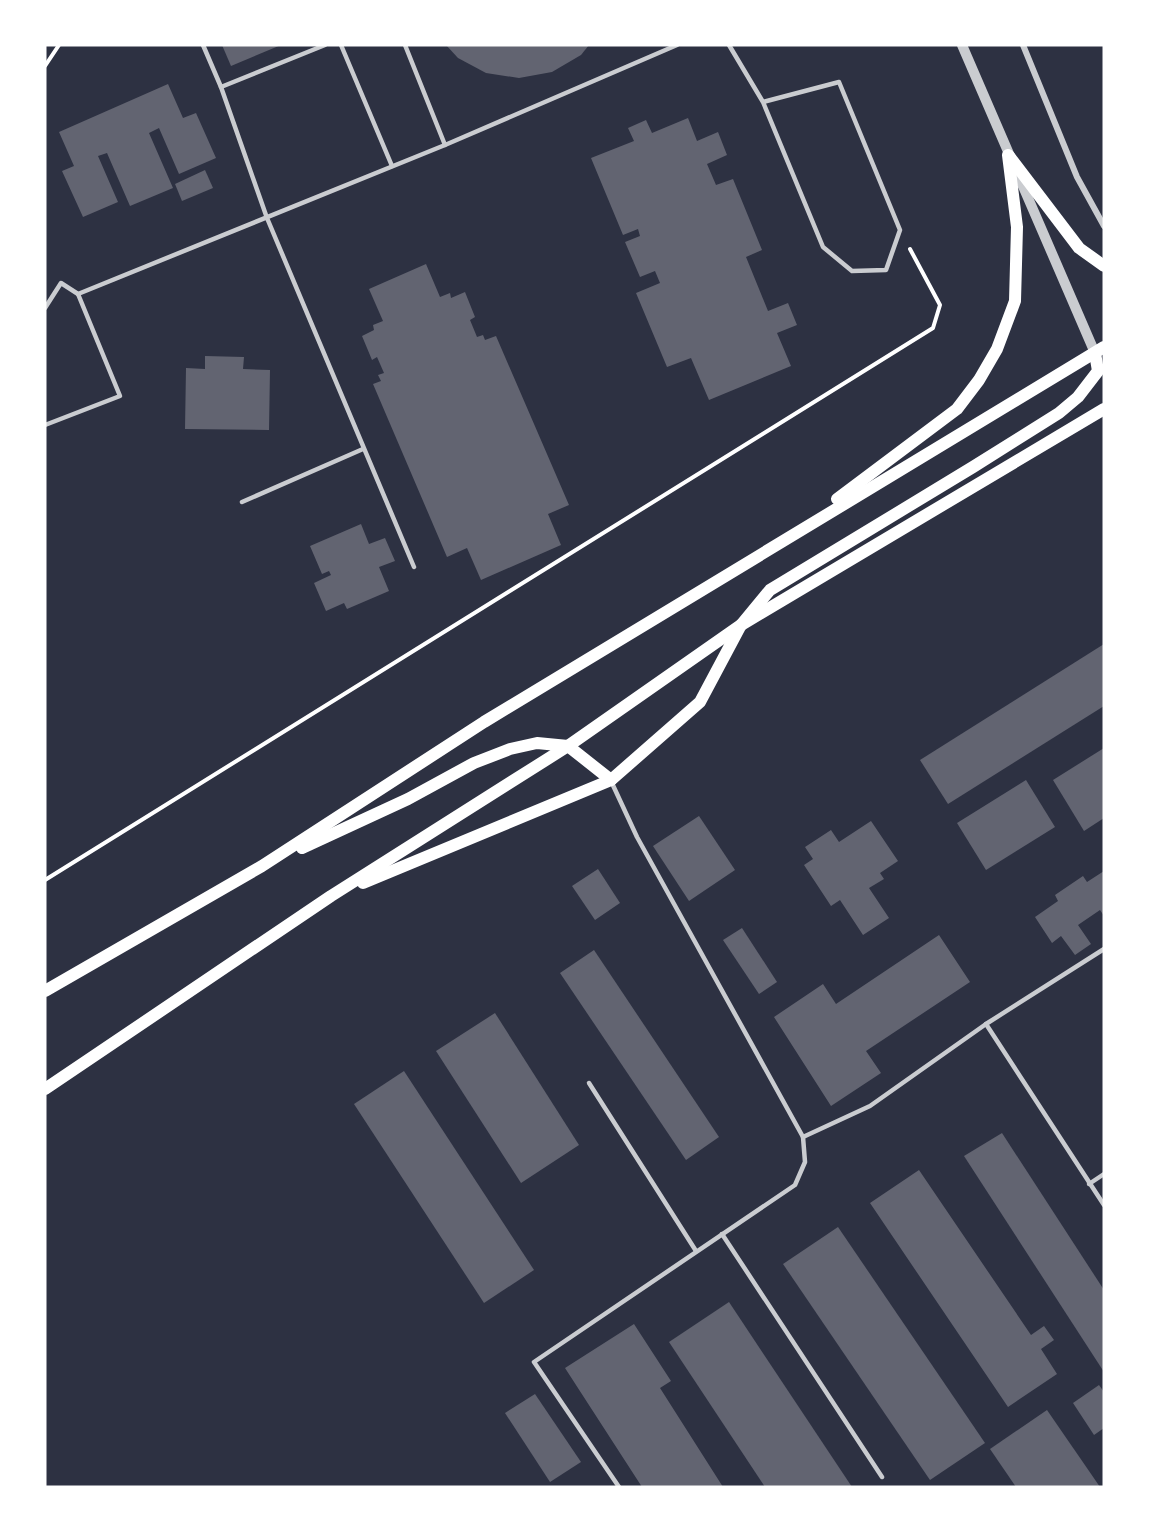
<svg xmlns="http://www.w3.org/2000/svg" width="1149" height="1532" font-family="Arial,sans-serif">
<style>
.building{fill:#626471}
.lines{fill:none;stroke-linecap:round;stroke-linejoin:round}
.path{stroke:#fff;stroke-width:4}
.service{stroke:#caccd0;stroke-width:4.5}
.minor{stroke:#caccd0;stroke-width:6}
.tertiary{stroke:#caccd0;stroke-width:10}
.secondary{stroke:#fff;stroke-width:12}
</style>
<rect width="100%" height="100%" fill="#2d3142"/>
<g class="building">
<path d="M222 45H281L231 66Z"/>
<path d="M446 45H589L581 55 552 72 519 78 486 73 458 58Z"/>
<path d="M168 84 183 118 196 113 216 158 179 174 159 128 149 133 173 188 130 206 107 153 98 156 118 202 83 217 62 171 74 166 59 132Z"/>
<path d="M688 118 697 141 718 132 727 155 707 164 716 185 733 179 762 250 746 257 768 311 788 303 797 325 777 333 791 366 709 400 691 358 667 367 636 293 660 283 655 271 640 277 625 242 640 236 638 229 623 235 591 158 634 141 628 128 646 120 652 133Z"/>
<path d="M205 170 213 188 182 201 175 184Z"/>
<path d="M426 264 440 297 450 293 451 298 465 292 475 317 470 320 477 337 483 335 485 340 496 336 569 505 548 514 561 545 481 580 467 548 447 557 373 384 381 381 378 375 384 373 377 357 372 360 362 336 374 330 373 325 383 321 369 289Z"/>
<path d="M205 356 244 357 243 369 270 370 269 430 185 429 186 368 205 369Z"/>
<path d="M361 524 369 544 385 538 395 561 379 567 389 591 347 609 344 603 326 611 314 583 331 575 329 571 322 574 310 546Z"/>
<path d="M1104 644V706L948 804 920 760Z"/>
<path d="M1104 748V818L1084 831 1053 780Z"/>
<path d="M1026 780 1055 827 986 870 957 823Z"/>
<path d="M699 816 735 870 689 901 653 846Z"/>
<path d="M871 821 898 861 880 873 884 879 869 888 889 918 863 935 840 900 831 906 804 865 813 859 805 847 831 830 839 842Z"/>
<path d="M598 869 620 903 595 920 572 886Z"/>
<path d="M1104 871V916L1100 910 1078 925 1091 944 1075 955 1061 936 1052 943 1035 917 1058 901 1055 895 1083 876 1087 882Z"/>
<path d="M742 928 777 982 759 994 723 940Z"/>
<path d="M939 935 970 982 866 1051 881 1073 831 1106 774 1017 823 984 836 1004Z"/>
<path d="M594 950 719 1137 686 1160 560 973Z"/>
<path d="M495 1013 579 1145 521 1183 436 1051Z"/>
<path d="M404 1071 534 1270 484 1303 354 1104Z"/>
<path d="M1002 1133 1104 1290V1372L964 1156Z"/>
<path d="M919 1170 1031 1335 1044 1326 1054 1340 1041 1349 1057 1374 1008 1407 870 1203Z"/>
<path d="M838 1227 985 1443 930 1480 783 1264Z"/>
<path d="M729 1302 852 1487H765L669 1342Z"/>
<path d="M634 1324 671 1381 660 1388 723 1487H642L565 1368Z"/>
<path d="M1099 1385 1104 1392V1428L1094 1435 1073 1403Z"/>
<path d="M535 1394 581 1462 550 1482 505 1413Z"/>
<path d="M1047 1410 1100 1487H1016L990 1449Z"/>
</g>
<g class="lines">
<g class="path">
<path d="M45 66 59 45"/>
<path d="M45 880 933 328 940 305 910 249"/>
</g>
<g class="service">
<path d="M203 45 221 87 267 218 414 567"/>
<path d="M341 45 392 166"/>
<path d="M405 45 445 145"/>
<path d="M729 45 763 102 823 247 852 271 886 270 900 230 839 82 763 102"/>
<path d="M221 87 325 45"/>
<path d="M45 308 61 283 78 294 445 145 677 45"/>
<path d="M45 425 120 396 78 294"/>
<path d="M242 502 363 449"/>
<path d="M611 781 637 837 803 1137 805 1162 795 1185 534 1362 619 1487"/>
<path d="M986 1024 1104 1205"/>
<path d="M589 1083 696 1251"/>
<path d="M803 1137 870 1106 986 1024 1104 949"/>
<path d="M1089 1184 1104 1174"/>
<path d="M722 1234 882 1477"/>
</g>
<path class="minor" d="M1023 45 1077 177 1104 226"/>
<path class="tertiary" d="M962 45 1095 353"/>
<g class="secondary">
<path d="M1009 156 1079 248 1104 266"/>
<path d="M837 499 957 409 979 380 997 349 1015 301 1017 227 1008 155"/>
<path d="M302 848 408 799 474 763 510 749 537 743 568 746 611 780"/>
<path d="M363 883 611 780 700 702 741 625 770 590 973 467 1059 413 1078 397 1098 371 1095 353"/>
<path d="M45 991 262 866 484 722 1104 347"/>
<path d="M45 1089 331 896 568 746 741 625 1104 409"/>
</g>
</g>
<rect width="1149" height="1532" fill="none" stroke="#ffffff" stroke-width="93"/>
</svg>
